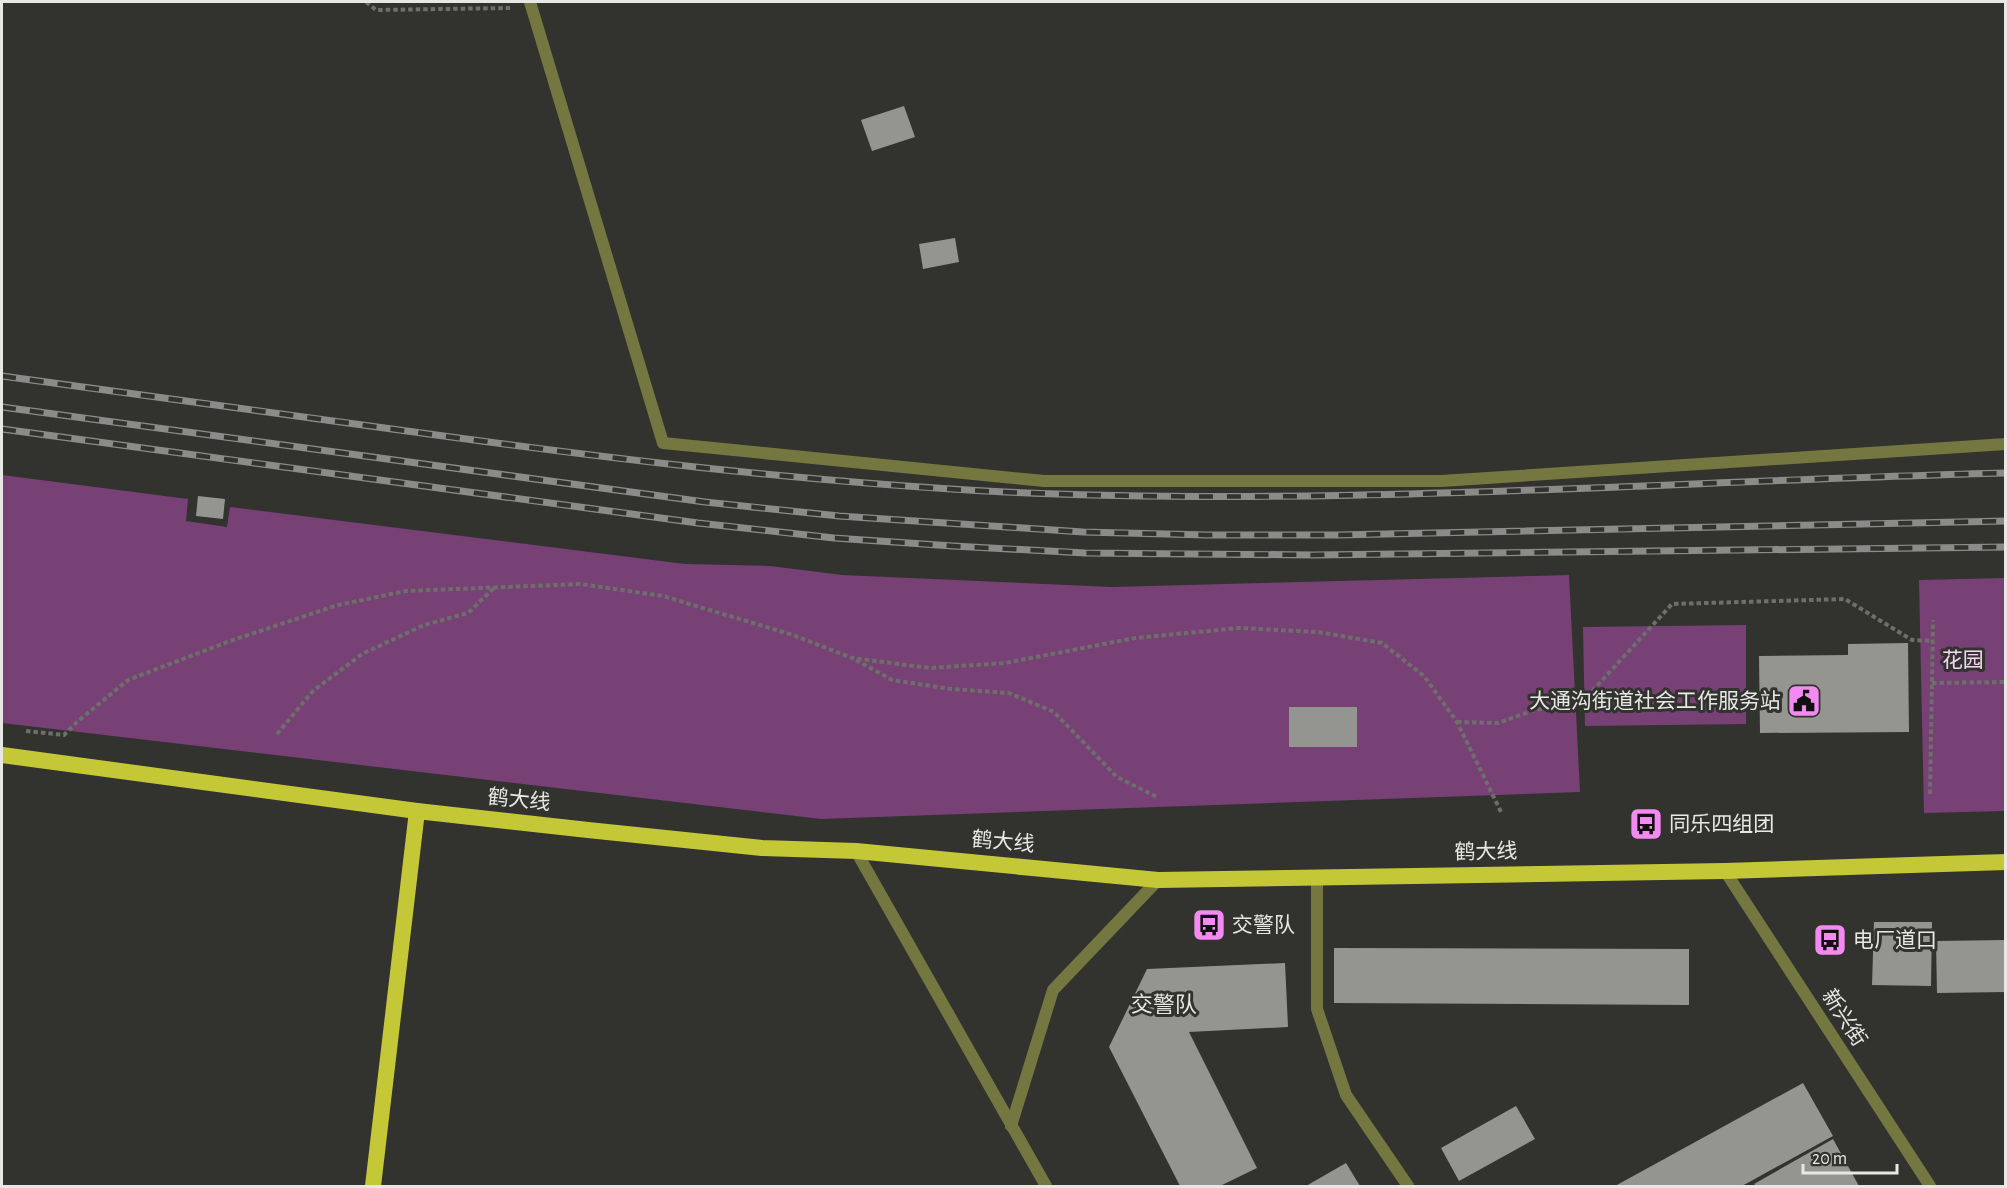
<svg xmlns="http://www.w3.org/2000/svg" width="2007" height="1188" font-family="'Alegreya Sans','Noto Sans SC',sans-serif">
<style>
.green{fill:#774176}
.building{fill:#949591}
.lines{fill:none;stroke-linecap:round;stroke-linejoin:round}
.path{stroke:#6e6e6b;stroke-width:4;stroke-dasharray:4.5 3;stroke-linecap:butt}
.minor{stroke:#74773f;stroke-width:12}
.tertiary{stroke:#74773f;stroke-width:12}
.trunk{stroke:#c4c837;stroke-width:16}
.rail-casing{stroke:#8b8b89;stroke-width:7}
.rail{stroke:#32322f;stroke-width:4.5;stroke-dasharray:14;stroke-linecap:butt}
.labels{text-anchor:middle;dominant-baseline:central;stroke-width:6;stroke-linejoin:round;paint-order:stroke}
.park-label{font-size:21px;fill:#f6d4f4;stroke:#32322f}
.poi-label{font-size:21px;fill:#e7e7e5;stroke:#32322f;text-anchor:start}
.street-label{font-size:21px;fill:#e7e7e5;stroke:#32322f}
.neighbourhood-label{font-size:22px;fill:#e7e7e5;stroke:#32322f}
</style>
<rect width="100%" height="100%" fill="#32322f"/>
<g class="green">
<path d="M2 475 188 499 186 521 227 527 230 507 685 564 770 566 842 575 1112 587 1569 575 1580 792 821 819 2 723Z"/>
<path d="M2005 578V811L1924 813 1919 580Z"/>
<path d="M1746 625V724L1585 726 1583 627Z"/>
</g>
<g class="building">
<path d="M904 106 915 137 872 151 861 120Z"/>
<path d="M955 238 959 262 923 269 919 244Z"/>
<path d="M198 496 225 499 223 519 196 516Z"/>
<path d="M1908 643 1909 732 1760 733 1759 656 1848 655V644Z"/>
<rect x="1289" y="707" width="68" height="40"/>
<path d="M1874 922H1932L1931 986 1872 985Z"/>
<path d="M2006 940V992L1937 993 1936 941Z"/>
<path d="M1334 948 1689 949V1005L1334 1003Z"/>
<path d="M1285 963 1288 1027 1189 1032 1257 1168 1220 1186H1180L1109 1047 1147 969Z"/>
<path d="M1803 1083 1833 1136 1742 1186H1615Z"/>
<path d="M1516 1106 1535 1139 1459 1181 1441 1148Z"/>
<path d="M1833 1139 1859 1186H1756L1754 1184Z"/>
<path d="M1346 1163 1360 1186H1306Z"/>
</g>
<g class="lines">
<g class="path">
<path d="M366 2 376 10 510 8"/>
<path d="M856 660 892 680 951 689 1009 693 1054 712 1117 777 1157 797"/>
<path d="M1932 683 2006 682"/>
<path d="M1457 722 1498 723 1535 710 1584 700 1672 604 1845 599 1912 640 1933 641"/>
<path d="M26 731 64 735 78 721 128 680 230 641 338 605 406 591 580 584 663 596 793 635 852 658 930 668 1005 663 1135 638 1239 628 1318 632 1382 643 1424 676 1457 722 1502 814"/>
<path d="M277 734 313 691 362 654 424 625 468 613 495 587"/>
<path d="M1930 794 1933 620"/>
</g>
<g class="minor">
<path d="M530 2 663 443 1044 481H1441L2006 444"/>
<path d="M1317 877V1009L1346 1095 1408 1186"/>
</g>
<g class="tertiary">
<path d="M856 851 1046 1186"/>
<path d="M1725 871 1930 1186"/>
<path d="M1011 1126 1053 990 1158 880"/>
</g>
<g class="trunk">
<path d="M2 755 417 811 588 830 762 848 856 851 1158 880 1725 871 2006 862"/>
<path d="M373 1186 417 811"/>
</g>
<g class="rail-casing">
<g id="rail">
<path d="M2 376C132 394 262 411 392 429 596 457 800 482 1005 492 1339 507 1672 481 2006 473"/>
<path d="M2 407 705 502 839 516 1083 532 1207 535H1338L2006 521"/>
<path d="M2 429 698 523 834 538 953 546 1085 553 1313 555 2006 547"/>
</g>
</g>
<use href="#rail" class="rail"/>
</g>
<defs>
<g id="civic-square" transform="scale(1.725)"><rect x="-9" y="-9" width="18" height="18" rx="4" fill="#f38af1" stroke="#32322f"/><path d="M-.6-6.5H3V-4.5H.6V-3L4-1V1h2V6H-6V1h2V-1L-.6-3ZM-1.2 2.5V6h2.4V2.5Z" fill="#111"/></g>
<g id="bus-square" transform="scale(1.725)"><rect x="-9" y="-9" width="18" height="18" rx="4" fill="#f38af1" stroke="#32322f"/><path d="M-5-6H5V4H4V6H2V4H-2V6H-4V4H-5ZM-3.5-4V0h7V-4ZM-3.5 1.2v1.5H-2V1.2ZM2 1.2v1.5H3.5V1.2Z" fill="#111"/></g>
</defs>
<g fill-rule="evenodd">
<use href="#civic-square" x="1804" y="701"/>
<use href="#bus-square" x="1646" y="824"/>
<use href="#bus-square" x="1209" y="925"/>
<use href="#bus-square" x="1830" y="940"/>
</g>
<g class="labels">
<g class="park-label">
<text x="1963" y="660">花园</text>
</g>
<g class="poi-label">
<text x="1781" y="701" text-anchor="end">大通沟街道社会工作服务站</text>
<text x="1669" y="824">同乐四组团</text>
<text x="1232" y="925">交警队</text>
<text x="1853" y="940">电厂道口</text>
</g>
<g class="street-label">
<text transform="translate(519 800) rotate(6)">鹤大线</text>
<text transform="translate(1003 842) rotate(5)">鹤大线</text>
<text transform="translate(1486 852) rotate(-1)">鹤大线</text>
<text transform="translate(1844 1018) rotate(57)">新兴街</text>
</g>
<g class="neighbourhood-label">
<text x="1164" y="1005">交警队</text>
</g>
</g>
<rect width="2007" height="1188" fill="none" stroke="#e7e7e5" stroke-width="6"/>
<path d="M1803 1164v9h94v-9" fill="none" stroke="#e7e7e5" stroke-width="3"/>
<text x="1812" y="1164" font-size="18" fill="#e7e7e5" stroke="#32322f" stroke-width="4.5" paint-order="stroke">20 m</text>
</svg>
